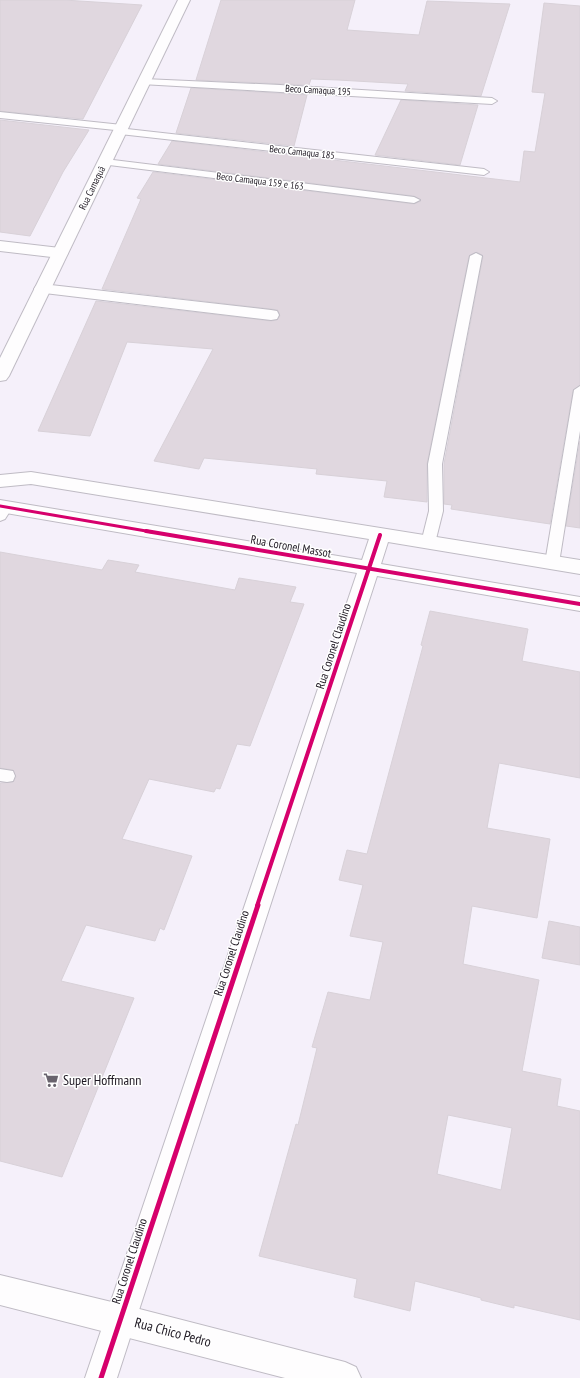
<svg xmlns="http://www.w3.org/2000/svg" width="580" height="1378" font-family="'PT Sans Narrow',sans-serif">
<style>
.building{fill:#e0d7df;stroke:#d8d1d8;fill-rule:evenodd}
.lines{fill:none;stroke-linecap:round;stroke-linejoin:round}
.service-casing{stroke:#bfbbc4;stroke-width:2}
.minor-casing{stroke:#bfbbc4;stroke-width:2}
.tertiary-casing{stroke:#bfbbc4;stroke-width:2}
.service{fill:#fefdfe;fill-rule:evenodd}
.minor{fill:#fefdfe;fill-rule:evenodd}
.tertiary{fill:#fefdfe;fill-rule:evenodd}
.cycleway-far2-casing{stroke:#fff;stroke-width:5}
.cycleway-far1-casing{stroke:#fff;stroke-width:6}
.cycleway-casing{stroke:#fff;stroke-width:8}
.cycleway-far2{stroke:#d6006c;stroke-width:3}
.cycleway-far1{stroke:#d6006c;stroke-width:4}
.cycleway{stroke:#d6006c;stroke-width:5}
.labels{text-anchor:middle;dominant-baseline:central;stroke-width:3;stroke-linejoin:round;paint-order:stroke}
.far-street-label{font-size:10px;fill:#1d1721;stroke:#fff}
.street-label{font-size:12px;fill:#1d1721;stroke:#fff}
.near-poi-label{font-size:14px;fill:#1d1721;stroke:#fff;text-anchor:start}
.near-street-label{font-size:14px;fill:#1d1721;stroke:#fff}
</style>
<rect width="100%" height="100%" fill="#f5f0fa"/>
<g class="building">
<path d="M0 0H64L142 5 83 119 0 111Z"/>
<path d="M221 0H355L347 30 419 35 427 1 510 4 481 96 405 91 408 84 338 80 311 79 309 85 196 80Z"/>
<path d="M544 3 580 6V385L573 390 550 524 451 509 452 505 444 504V464L483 256 477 252 469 256 427 464V502L384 497 387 481 316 474 317 469 204 458 199 469 154 461 213 349 127 342 90 436 38 431 96 301 271 321 277 320 280 316 278 310 271 309 102 289 141 199 137 198 153 172 414 204 421 201 414 196 158 164 172 141 520 182 524 151 535 152 545 93 532 92Z"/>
<path d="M191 88 307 95 294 146 176 133Z"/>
<path d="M401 100 478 105 460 165 375 155Z"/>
<path d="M0 120 89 130 63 172 30 236 0 232Z"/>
<path d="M580 441V528L566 526Z"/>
<path d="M0 552 102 570 108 560 139 565 135 572 235 590 239 578 296 587 290 602 304 604 250 746 237 744 220 789 216 788 214 792 149 779 122 839 192 856 164 930 160 928 155 941 86 925 61 981 134 998 62 1177 0 1161V783L13 782 16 777 13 770 0 768Z"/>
<path d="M430 611 528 629 522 661 580 672V778L499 763 487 828 550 839 537 918 472 906 463 964 539 980 522 1071 561 1079 557 1106 580 1111V1320L514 1305V1308L481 1300V1298L415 1281 410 1311 354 1297 357 1279 259 1256 296 1124 298 1125 317 1048 312 1047 328 992 370 1000 383 942 350 936 363 885 339 880 347 850 367 854 423 646 421 645ZM448 1115 512 1128 501 1190 437 1174Z"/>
<path d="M549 921 580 927V965L542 958Z"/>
</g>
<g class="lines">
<g class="service-casing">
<g id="service">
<path d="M144 79 280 85 492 98 497 101 492 104 141 84 139 82 141 80Z"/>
<path d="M0 112 122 125 126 126 127 129 484 169 489 172 484 175 120 134 116 133 115 130 0 118Z"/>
<path d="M105 159 414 197 420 200 414 203 101 164 100 162 101 160Z"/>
<path d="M476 253 482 256 442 464 443 511 435 543 433 546H423L421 543 429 511 428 464 470 256Z"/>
<path d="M580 386V431L559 563 557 566 552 568 547 566 545 563 574 390Z"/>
<path d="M5 503 10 505 12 508 5 519 0 521V505Z"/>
<path d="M0 769 13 771 15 776 13 781 7 782 0 781Z"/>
</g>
</g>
<g class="minor-casing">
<g id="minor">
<path d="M0 241 60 248 66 250 68 253 66 256 60 258 0 251Z"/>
<path d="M42 284 271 310 277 311 279 315 277 319 271 320 36 292 34 289 36 286Z"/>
<path d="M0 1275 120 1304 345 1362 356 1367 361 1378H285L0 1305Z"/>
</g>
</g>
<g class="tertiary-casing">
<g id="tertiary">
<path d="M178 0H190L9 376 6 380 0 381V358Z"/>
<path d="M31 472 580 560V574L388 542 381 564 580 597V611L377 576 117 1378H85L357 573 0 512V500L362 560 369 539 31 484 0 487V475Z"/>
</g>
</g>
<use href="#service" class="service"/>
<use href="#minor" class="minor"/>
<use href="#tertiary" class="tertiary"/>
<g class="cycleway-far2-casing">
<path id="cycleway-far2" d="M0 506 152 532"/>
</g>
<g class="cycleway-far1-casing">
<g id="cycleway-far1">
<path d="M146 531 580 604"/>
<path d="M257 906 380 535"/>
</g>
</g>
<g class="cycleway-casing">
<path id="cycleway" d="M101 1378 258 905"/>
</g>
<use href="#cycleway-far2" class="cycleway-far2"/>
<use href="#cycleway-far1" class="cycleway-far1"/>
<use href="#cycleway" class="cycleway"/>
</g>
<defs>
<g id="supermarket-bare" transform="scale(1.2)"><path d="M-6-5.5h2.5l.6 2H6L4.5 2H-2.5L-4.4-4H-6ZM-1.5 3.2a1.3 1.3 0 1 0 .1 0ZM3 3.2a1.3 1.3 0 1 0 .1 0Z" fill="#69636d" stroke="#fff" stroke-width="2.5" paint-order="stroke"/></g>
</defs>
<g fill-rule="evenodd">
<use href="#supermarket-bare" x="51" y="1080"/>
</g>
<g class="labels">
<g class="far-street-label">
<text transform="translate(318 90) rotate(3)">Beco Camaqua 195</text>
<text transform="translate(302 152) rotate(6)">Beco Camaqua 185</text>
<text transform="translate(260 181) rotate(7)">Beco Camaqua 159 e 163</text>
<text transform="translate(92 188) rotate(-64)">Rua Camaquã</text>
</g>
<g class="street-label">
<text transform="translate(291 546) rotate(10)">Rua Coronel Massot</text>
<text transform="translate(333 646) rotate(-72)">Rua Coronel Claudino</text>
<text transform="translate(231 953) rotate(-72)">Rua Coronel Claudino</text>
<text transform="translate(129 1261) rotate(-72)">Rua Coronel Claudino</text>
</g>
<g class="near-poi-label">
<text x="63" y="1080">Super Hoffmann</text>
</g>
<g class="near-street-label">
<text transform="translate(173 1332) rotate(15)">Rua Chico Pedro</text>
</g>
</g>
</svg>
